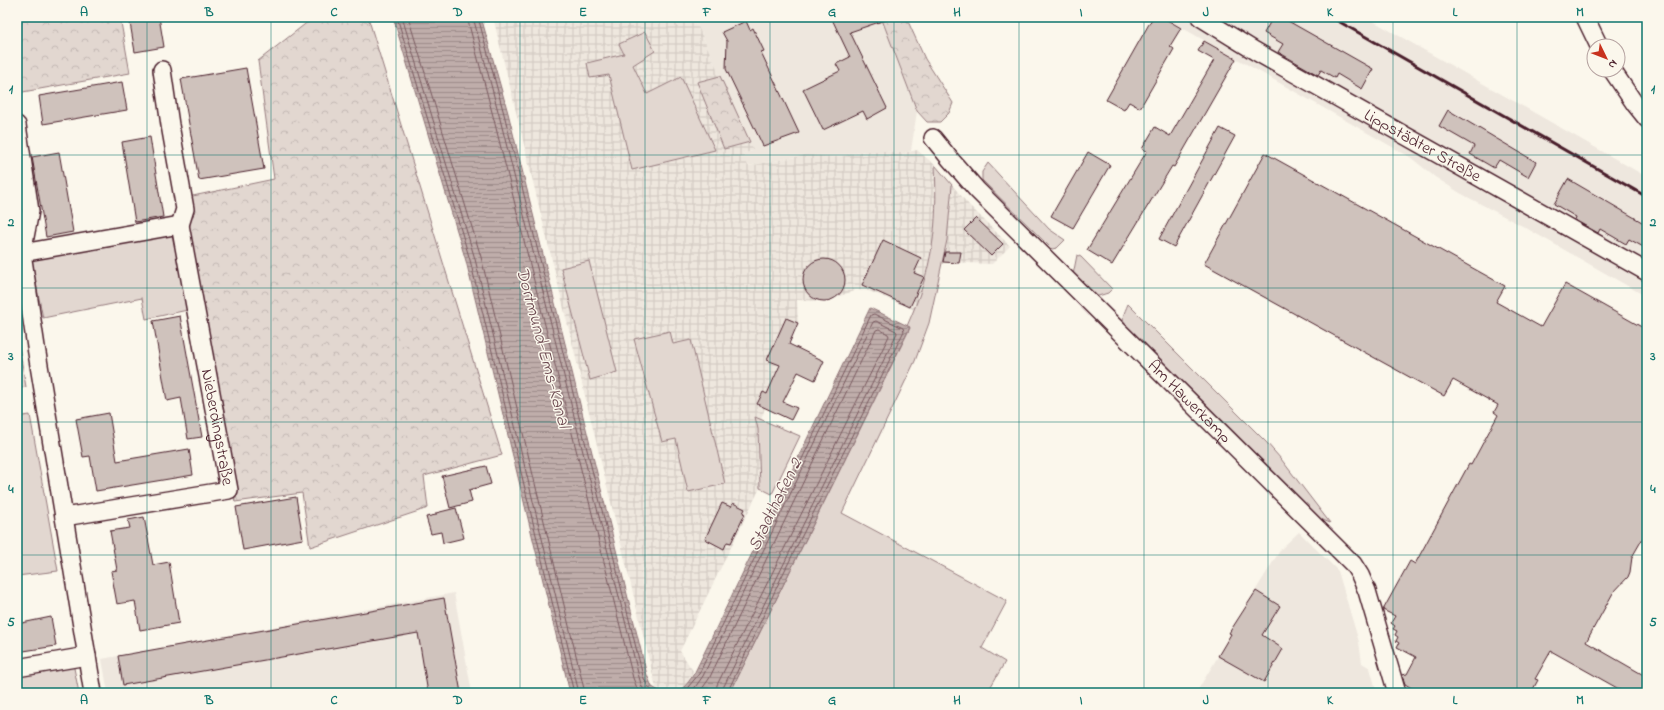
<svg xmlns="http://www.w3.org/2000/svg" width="1664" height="710" font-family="'Indie Flower',sans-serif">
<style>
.built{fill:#eee7de}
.industrial{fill:url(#industrial-grid)}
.grass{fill:#e2d7d0;stroke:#967b7e}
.forest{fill:url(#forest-crowns);stroke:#967b7e}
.water{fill:url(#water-rules);stroke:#907477}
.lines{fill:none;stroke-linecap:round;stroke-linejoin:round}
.shore{stroke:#79585e;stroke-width:1}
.building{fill:#cfc2bc;stroke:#4a1f2b}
.street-casing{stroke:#4a1f2b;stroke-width:20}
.street{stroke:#fbf7ec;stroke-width:17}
.rail{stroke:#4a1f2b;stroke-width:3}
.grid{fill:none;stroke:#0f766e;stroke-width:1;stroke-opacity:0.55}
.labels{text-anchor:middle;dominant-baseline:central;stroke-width:3;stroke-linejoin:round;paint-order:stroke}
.street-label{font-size:17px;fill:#4a1f2b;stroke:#fbf7ec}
.water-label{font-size:18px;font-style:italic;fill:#6d4a51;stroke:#fbf7ec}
.neatline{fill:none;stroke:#0f766e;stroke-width:1.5}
.grid-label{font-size:13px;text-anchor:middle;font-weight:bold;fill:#0f766e}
</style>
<defs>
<pattern id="industrial-grid" width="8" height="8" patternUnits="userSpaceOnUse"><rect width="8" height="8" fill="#eee7de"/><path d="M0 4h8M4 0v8" fill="none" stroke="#cec6bf"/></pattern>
<pattern id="forest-crowns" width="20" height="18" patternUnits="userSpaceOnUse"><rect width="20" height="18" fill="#e2d7d0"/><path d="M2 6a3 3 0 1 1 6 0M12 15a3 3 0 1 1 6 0" fill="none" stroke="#c3b8b3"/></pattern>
<pattern id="water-rules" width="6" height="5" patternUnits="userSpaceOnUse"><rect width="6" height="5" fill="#bfadaa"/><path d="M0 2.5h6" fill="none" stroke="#9d8c8b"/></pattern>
</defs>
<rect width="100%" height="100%" fill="#fbf7ec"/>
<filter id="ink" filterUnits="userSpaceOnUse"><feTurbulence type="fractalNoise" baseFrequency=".025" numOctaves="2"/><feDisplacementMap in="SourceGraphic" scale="8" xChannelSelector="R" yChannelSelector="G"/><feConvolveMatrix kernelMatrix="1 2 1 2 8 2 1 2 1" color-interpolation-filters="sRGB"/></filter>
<g filter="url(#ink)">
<g class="built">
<path d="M684 17H881L917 111 911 151 904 153 886 151H864L840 157 806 155 747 166 743 153 753 151 698 26Z"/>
<path d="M1163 17H1366L1647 177V297L1526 228 1460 193 1435 177 1410 157Z"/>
<path d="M1299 532 1338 571 1359 642 1362 663 1370 668 1377 693H1196L1231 635 1229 633 1281 549Z"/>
<path d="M454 593 472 693H108L102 659Z"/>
</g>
<g class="industrial">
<path d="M493 17H684L698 26 754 151 743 153 748 166 806 155 840 157 864 151H886L904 153 917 150 935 165 937 201 934 236 927 274 915 310 869 291 856 290 827 301 797 300 798 323 779 365 758 429 760 488 680 651 693 671 685 688 681 693H659L656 688Z"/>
<path d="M952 185 969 205 1010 246 992 264 943 262 947 240Z"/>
</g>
<g class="grass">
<path d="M645 32 655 51 633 65 647 94 681 77 715 150 632 170 609 75 590 78 587 63 624 54 619 44Z"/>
<path d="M988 163 1049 229 1065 240 1057 248 1052 249 982 180V172Z"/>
<path d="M935 165 952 185 947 240 929 323 915 361 842 513 1007 601 982 648 1005 662 987 693H730L910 328 907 326C933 268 938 228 935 165Z"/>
<path d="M177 230 192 309 146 319 142 298 43 318 31 259Z"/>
<path d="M1077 255 1081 257 1112 289 1108 293 1095 297 1073 275Z"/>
<path d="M589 261 617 372 590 380 561 268Z"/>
<path d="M1128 304 1266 442 1281 459 1330 523 1316 517 1127 328C1120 319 1124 314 1128 304Z"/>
<path d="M670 331 673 344 691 340 725 484 688 492 676 439 662 442 634 339Z"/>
<path d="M17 334 26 387 17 389Z"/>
<path d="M30 415 58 571 17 576V417Z"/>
<path d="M755 417 800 436 772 494 760 488 758 429Z"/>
<path d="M73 663 79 693H17V674Z"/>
</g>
<g class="forest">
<path d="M17 17H120L130 73 17 93Z"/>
<path d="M314 17H368L502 455 424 476 428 508 310 547 302 493 235 502 185 228 188 197 274 179 258 61Z"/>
<path d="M881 17H906L925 59 953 103 949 113 940 122H927L917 111Z"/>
<path d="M720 76 750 142 724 149 697 82Z"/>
</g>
<g class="water">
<path d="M393 17H481L508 113 647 675 652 687 663 693H570L466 261Z"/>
<path d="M870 308 910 327 730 693H674C684 690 690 680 695 672Z"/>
</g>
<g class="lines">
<g class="shore">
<path d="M397 17 470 260 574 693"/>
<path d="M402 17 475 259 579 693"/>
<path d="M408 17 481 257 585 693"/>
<path d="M467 17 493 116 633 678 639 693"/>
<path d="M473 17 499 115 639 677 642 687 646 693"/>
<path d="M478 17 504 114 643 676 647 685 654 693"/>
<path d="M683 693 699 674 871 315 874 314 903 328 904 331 782 576 727 693"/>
<path d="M691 693 703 676 873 322 876 321 896 331 897 333 723 688 722 693"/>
<path d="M699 693 709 679 876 330 879 329 888 334 889 336 717 685 716 693"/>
</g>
</g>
<g class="building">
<path d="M129 17H159L164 47 135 52Z"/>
<path d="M831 17H888V19L850 32 887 108 867 119 863 111 823 130 803 89 840 71 836 64 850 57Z"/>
<path d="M1153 17H1162L1181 28 1170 46 1174 49 1140 108 1129 102 1124 110 1106 100Z"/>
<path d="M1273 17H1281L1373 69 1362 89 1337 74 1335 78 1321 70 1318 75 1278 52 1283 44 1264 33Z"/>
<path d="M746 21 750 30 753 28 764 51 761 52 799 133 763 146 726 69 727 41 722 32Z"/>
<path d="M1204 41 1236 59 1174 167 1172 166 1112 265 1087 250 1147 151 1142 149 1155 127 1170 136 1214 60 1198 51Z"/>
<path d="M246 68 264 169 199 180 181 79Z"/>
<path d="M122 82 127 110 43 124 39 96Z"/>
<path d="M1448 110 1536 162 1528 177 1499 160 1494 168 1470 154 1474 146 1439 126Z"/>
<path d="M1220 128 1235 136 1174 247 1159 239Z"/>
<path d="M150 137 163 217 135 222 122 142Z"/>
<path d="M59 152 73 232 46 237 32 157Z"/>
<path d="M1088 152 1110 165 1073 228 1051 216Z"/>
<path d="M1265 153 1505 286 1496 302 1541 327 1565 284 1647 330V531L1632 557 1630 572 1628 577 1613 593 1586 642 1647 677V693H1626L1551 651 1535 679 1538 680 1531 693H1410L1413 689 1405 684 1402 675 1407 674 1416 657 1397 647 1399 643 1396 641 1398 637 1395 635 1397 631 1393 629 1395 626 1391 623 1395 616 1383 610 1410 561 1415 564 1469 464 1471 465 1498 415 1494 412 1498 405 1453 380 1444 396 1204 264Z"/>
<path d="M1568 179 1647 225V249L1629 239 1626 244 1600 229 1598 233 1575 220 1576 217 1554 204Z"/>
<path d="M976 218 1003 244 991 256 964 230Z"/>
<path d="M883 240 921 258 914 273 924 277 910 307 862 285Z"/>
<path d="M945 252H961L959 263 943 262Z"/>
<circle cx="824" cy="280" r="21"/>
<path d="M180 316 202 437 188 439 181 398 167 401 153 321Z"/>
<path d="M786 318 798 323 789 344 824 361 815 380 798 372 783 402 797 408 791 420 757 404 763 392 767 394 780 365 767 360Z"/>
<path d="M109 413 117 461 189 449 193 475 96 491 90 456 83 457 76 419Z"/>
<path d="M486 466 491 484 469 490 472 502 450 508 442 476Z"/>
<path d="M296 497 303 539 243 550 236 507Z"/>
<path d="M722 503 731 507 733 503 745 509 743 513 745 514 731 543 727 542 724 549 705 539Z"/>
<path d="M456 508 464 538 443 543 441 532 431 534 426 517 436 515V513Z"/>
<path d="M144 517 153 565 169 562 179 623 140 630 135 601 117 604 111 571 117 570 110 531 130 528 128 520Z"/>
<path d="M1256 591 1280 606 1262 635 1283 649 1264 682 1218 656 1231 634 1229 633Z"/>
<path d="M444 598 461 693H428L418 633 123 685 118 656Z"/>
<path d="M51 617 56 646 17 652V624Z"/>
</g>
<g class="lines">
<g class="street-casing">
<g id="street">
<path id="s1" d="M1200 17 1255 51 1647 272"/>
<path d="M1585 17 1599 46"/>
<path d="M162 70 170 125 185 209 180 225"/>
<path d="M1612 70 1635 104 1647 119"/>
<path d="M17 125 30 211 22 253 36 347 93 693"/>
<path id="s2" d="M933 138 950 159 977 190 1353 564 1360 575 1367 591 1397 693"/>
<path id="s3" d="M22 253 180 225 229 490 64 517"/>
<path d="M17 668 87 656"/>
</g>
</g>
<use href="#street" class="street"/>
<path class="rail" d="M1331 17 1647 197"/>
</g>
</g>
<path class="grid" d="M147 17V693M271 17V693M396 17V693M520 17V693M645 17V693M770 17V693M894 17V693M1019 17V693M1144 17V693M1268 17V693M1393 17V693M1517 17V693M17 155H1647M17 288H1647M17 422H1647M17 555H1647"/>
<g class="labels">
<g class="street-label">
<text stroke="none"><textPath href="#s1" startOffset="257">Lippstädter Straße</textPath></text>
<text stroke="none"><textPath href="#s2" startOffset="368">Am Hawerkamp</textPath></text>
<text stroke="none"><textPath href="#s3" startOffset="366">Nieberdingstraße</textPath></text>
</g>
<g class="water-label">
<text transform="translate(542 348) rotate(75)">Dortmund-Ems-Kanal</text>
<text transform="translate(776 505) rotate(-64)">Stadthafen 2</text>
</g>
</g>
<rect width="1664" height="710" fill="none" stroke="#fbf7ec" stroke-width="44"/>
<g transform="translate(1606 58) rotate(133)"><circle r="19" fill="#fbf7ec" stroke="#b4a19f"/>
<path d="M0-3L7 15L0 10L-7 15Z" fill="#c8321e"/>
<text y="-6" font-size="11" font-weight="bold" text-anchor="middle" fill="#4a1f2b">N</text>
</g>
<rect x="22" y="22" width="1620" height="666" class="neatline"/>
<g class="grid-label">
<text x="84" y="16">A</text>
<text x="209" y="16">B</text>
<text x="334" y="16">C</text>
<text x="458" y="16">D</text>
<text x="583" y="16">E</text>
<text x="707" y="16">F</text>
<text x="832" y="16">G</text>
<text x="957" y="16">H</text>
<text x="1081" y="16">I</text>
<text x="1206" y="16">J</text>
<text x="1330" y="16">K</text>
<text x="1455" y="16">L</text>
<text x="1580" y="16">M</text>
<text x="11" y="93">1</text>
<text x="1653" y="93">1</text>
<text x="11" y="226">2</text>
<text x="1653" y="226">2</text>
<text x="11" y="360">3</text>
<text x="1653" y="360">3</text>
<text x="11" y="493">4</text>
<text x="1653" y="493">4</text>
<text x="11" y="626">5</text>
<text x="1653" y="626">5</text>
<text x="84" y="704">A</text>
<text x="209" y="704">B</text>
<text x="334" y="704">C</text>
<text x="458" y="704">D</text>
<text x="583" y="704">E</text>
<text x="707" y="704">F</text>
<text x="832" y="704">G</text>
<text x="957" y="704">H</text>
<text x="1081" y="704">I</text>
<text x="1206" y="704">J</text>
<text x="1330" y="704">K</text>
<text x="1455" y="704">L</text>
<text x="1580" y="704">M</text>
</g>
</svg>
